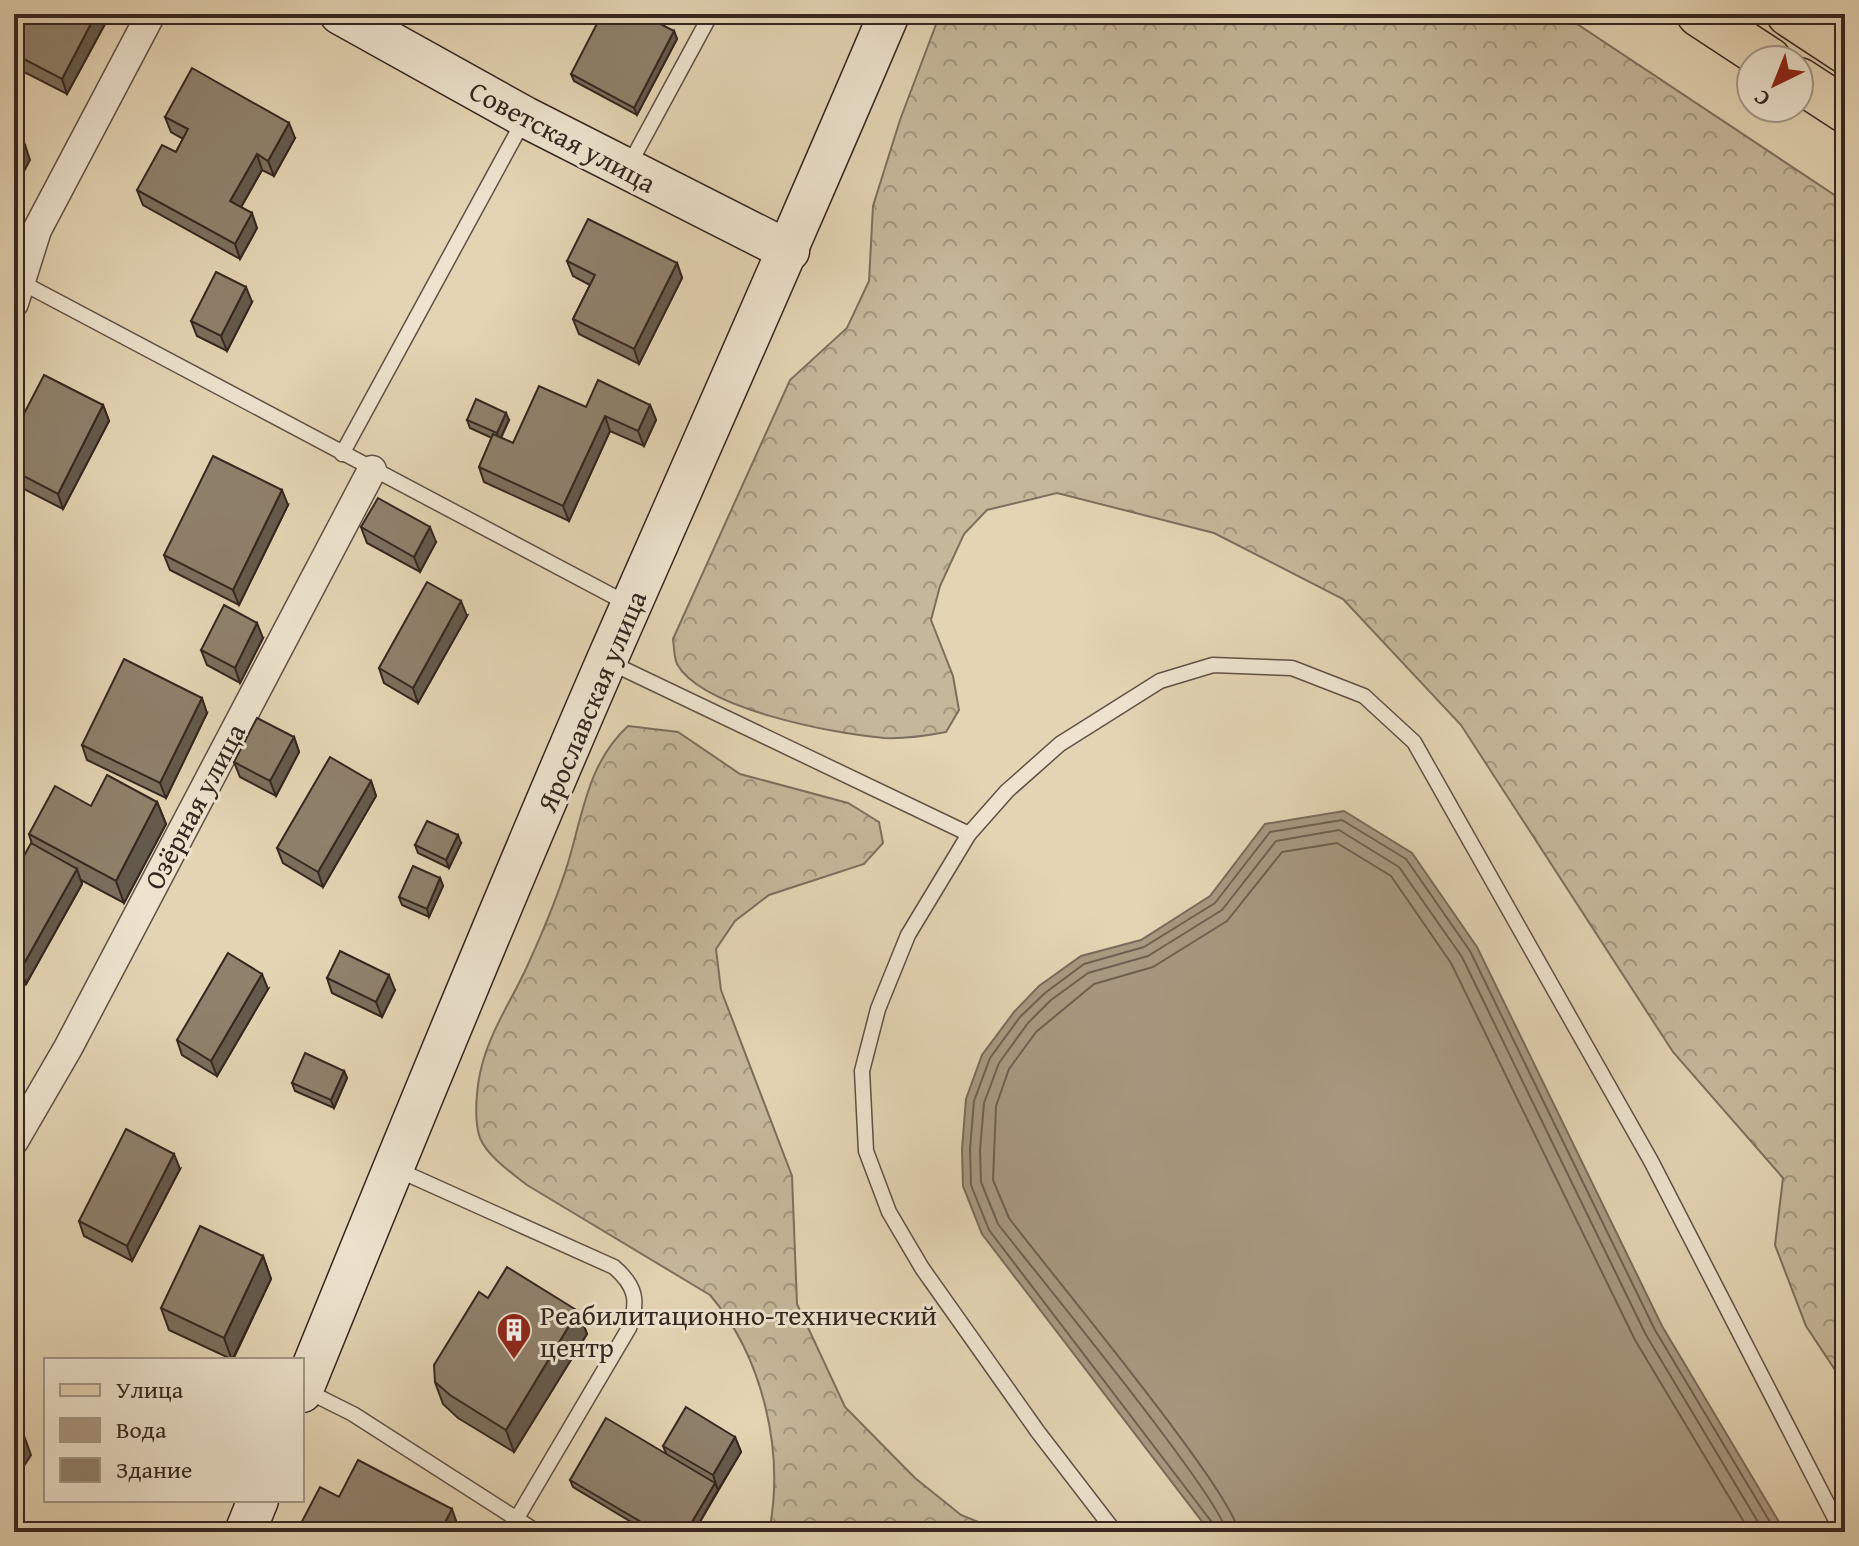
<svg xmlns="http://www.w3.org/2000/svg" width="1859" height="1546" font-family="'Gentium Book Plus',serif">
<style>
.forest{fill:url(#forest-crowns);stroke:#7d6f5d;stroke-width:2}
.water{fill:#a89981;stroke:#7a6b5a;stroke-width:2}
.lines{fill:none;stroke-linecap:round;stroke-linejoin:round}
.shore{stroke:#6e6050;stroke-width:2}
.lane-casing{stroke:#605245;stroke-width:17}
.street-casing{stroke:#605245;stroke-width:31}
.secondary-casing{stroke:#352720;stroke-width:43}
.primary-casing{stroke:#352720;stroke-width:47}
.lane{stroke:#ede3ce;stroke-width:14}
.street{stroke:#ede3ce;stroke-width:28}
.secondary{stroke:#ede3ce;stroke-width:40}
.primary{stroke:#e3d4b3;stroke-width:44}
.wall{fill:#7b6f5d;stroke:#352720;stroke-width:2}
.shaded-wall{fill:#645a4c;stroke:#352720;stroke-width:2}
.building{fill:#8f816c;stroke:#352720;stroke-width:2}
.labels{text-anchor:middle;dominant-baseline:central;stroke-width:6;stroke-linejoin:round;paint-order:stroke}
.street-label{font-size:28px;fill:#352720;stroke:#ede3ce}
.poi-label{font-size:28px;fill:#352720;stroke:#ede3ce;text-anchor:start}
</style>
<defs>
<pattern id="forest-crowns" width="20" height="18" patternUnits="userSpaceOnUse" patternTransform="scale(2)"><rect width="20" height="18" fill="#c5b79a"/><path d="M2 6a3 3 0 1 1 6 0M12 15a3 3 0 1 1 6 0" fill="none" stroke="#a1957d"/></pattern>
</defs>
<rect width="100%" height="100%" fill="#e3d4b3"/>
<filter id="stains"><feTurbulence type="fractalNoise" baseFrequency=".0025" numOctaves="4"/><feColorMatrix values="0 0 0 0 .2 0 0 0 0 .09 0 0 0 0 .02 0 0 0 .5 -.17"/></filter>
<radialGradient id="worn" r=".72"><stop offset=".6" stop-color="#630" stop-opacity="0"/><stop offset="1" stop-color="#630" stop-opacity=".3"/></radialGradient>
<g class="forest">
<path d="M940 14H1562L1845 202V1385L1806 1326 1775 1245 1783 1178 1673 1052 1461 725 1343 599 1214 533 1057 493 987 510 964 534 940 586 931 620 953 676 959 710 946 732C925 736 905 739 884 738 835 734 702 709 677 664 674 657 674 646 673 639L790 380 847 328 869 281 873 206 900 120Z"/>
<path d="M628 726 678 732 740 774 848 803 879 822 883 843 864 864 769 895 735 921 716 949 721 990 792 1176 797 1304 845 1407 915 1478 961 1515 1003 1532H769C785 1452 763 1357 710 1295L527 1185C512 1173 488 1157 480 1138 473 1119 477 1083 482 1065 492 1027 515 995 530 960 544 929 558 895 568 863 583 813 588 763 628 726Z"/>
</g>
<path class="water" d="M1344 811 1412 853 1477 947 1662 1326 1785 1532H1210L982 1234 963 1186 962 1149 966 1099 982 1055 1014 1012 1039 986 1081 956 1141 940 1210 896 1265 824Z"/>
<g class="lines">
<g class="shore">
<path d="M1216 1532 1214 1525 989 1230 971 1185 970 1149 974 1101 990 1058 1020 1017 1045 993 1084 964 1144 947 1215 903 1270 832 1342 820 1406 859 1470 951 1655 1330 1776 1532"/>
<path d="M1226 1532C1224 1501 1031 1267 998 1224L981 1182 980 1150 984 1103 999 1063 1028 1023 1051 1000 1088 973 1148 956 1222 910 1276 841 1339 830 1399 867 1462 957 1646 1335 1764 1532"/>
<path d="M1238 1532C1237 1496 1043 1264 1009 1218L993 1180 996 1106 1009 1069 1036 1032 1094 984 1153 967 1227 921 1282 852 1337 843 1391 876 1451 963 1635 1340 1750 1532"/>
</g>
<g class="lane-casing">
<g id="lane">
<path d="M628 167 711 14"/>
<path d="M17 280 628 604"/>
<path d="M342 454 525 118"/>
<path d="M607 661 969 834"/>
<path d="M396 1169 614 1267C636 1286 639 1301 629 1328L517 1518"/>
<path d="M305 1390 353 1414 537 1532"/>
<path d="M1115 1532 1038 1432 922 1268 889 1212 866 1151 862 1071 878 1009 908 935 969 834 1007 791 1060 744 1160 681 1213 665 1292 668 1364 696 1414 742 1651 1161 1842 1532"/>
</g>
</g>
<g class="street-casing">
<g id="street">
<path d="M14 303 37 230 151 14"/>
<path d="M14 1141 68 1048 372 470"/>
</g>
</g>
<g class="secondary-casing">
<g id="secondary">
<path d="M340 14 525 117 789 251"/>
<path d="M302 1392C401 1148 501 904 606 662 701 446 797 231 889 14"/>
<path d="M245 1532 258 1500"/>
</g>
</g>
<g class="primary-casing">
<g id="primary">
<path d="M1699 14 1769 60"/>
<path d="M1789 14 1845 51"/>
<path d="M1799 80 1845 110"/>
</g>
</g>
<use href="#lane" class="lane"/>
<use href="#street" class="street"/>
<use href="#secondary" class="secondary"/>
<use href="#primary" class="primary"/>
</g>
<g class="wall">
<path d="M18 14H101L105 24 67 94 14 67V22Z"/>
<path d="M674 31 677 39 637 115 574 81 571 74Z"/>
<path d="M165 117 295 138 274 176 262 170 241 207 257 228 240 259 143 205 137 190 176 152 183 139 171 132Z"/>
<path d="M567 261 677 263 682 278 639 364 579 334 573 319 590 285 573 276Z"/>
<path d="M252 302 227 351 197 336 191 321Z"/>
<path d="M103 405 109 421 63 509 14 484V433Z"/>
<path d="M650 405 656 420 644 446 610 431 569 521 484 482 479 467 492 438 470 428 467 420H509L501 438 513 443 586 407Z"/>
<path d="M288 505 239 605 170 570 164 555Z"/>
<path d="M361 527 436 542 420 572 367 543Z"/>
<path d="M467 616 418 703 384 683 379 668Z"/>
<path d="M263 638 240 683 207 665 201 650Z"/>
<path d="M207 713 166 798 87 760 82 745Z"/>
<path d="M294 737 299 752 276 796 240 777 234 762Z"/>
<path d="M371 781 376 796 323 887 283 863 277 848Z"/>
<path d="M157 802 166 824 124 903 81 880 82 884 26 984 14 977V874L32 844 29 834 91 806Z"/>
<path d="M461 843 449 868 418 853 415 845Z"/>
<path d="M440 878 443 886 429 917 402 905 399 897Z"/>
<path d="M327 978 395 990 382 1017 332 993Z"/>
<path d="M268 989 217 1076 182 1055 177 1040Z"/>
<path d="M344 1071 347 1078 334 1108 295 1091 292 1083Z"/>
<path d="M180 1169 132 1261 84 1236 79 1221Z"/>
<path d="M263 1256 271 1279 233 1360 169 1330 161 1308Z"/>
<path d="M488 1298 578 1311 587 1334 514 1452 458 1418 443 1404 435 1382Z"/>
<path d="M735 1437 741 1452 694 1532H648L573 1487 570 1480 666 1453 663 1446Z"/>
</g>
<g class="shaded-wall">
<path d="M96 14H101L105 24 67 94 62 79Z"/>
<path d="M674 31 677 39 637 115 634 108Z"/>
<path d="M289 123 295 138 274 176 268 161Z"/>
<path d="M25 145 30 160 14 190V165Z"/>
<path d="M257 154 262 170 236 216 230 201Z"/>
<path d="M252 213 257 228 240 259 235 244Z"/>
<path d="M677 263 682 278 639 364 634 349Z"/>
<path d="M246 287 252 302 227 351 221 336Z"/>
<path d="M103 405 109 421 63 509 58 494Z"/>
<path d="M650 405 656 420 644 446 638 431Z"/>
<path d="M506 413 509 420 499 441 497 433Z"/>
<path d="M605 416 610 431 569 521 563 506Z"/>
<path d="M282 490 288 505 239 605 233 590Z"/>
<path d="M430 527 436 542 420 572 414 557Z"/>
<path d="M15 575 20 590 14 601V576Z"/>
<path d="M461 601 467 616 418 703 413 688Z"/>
<path d="M257 623 263 638 240 683 235 668Z"/>
<path d="M202 698 207 713 166 798 160 783Z"/>
<path d="M294 737 299 752 276 796 270 781Z"/>
<path d="M371 781 376 796 323 887 318 872Z"/>
<path d="M157 802 166 824 124 903 116 881Z"/>
<path d="M458 835 461 843 449 868 446 860Z"/>
<path d="M77 869 82 884 26 984 21 969Z"/>
<path d="M440 878 443 886 429 917 427 909Z"/>
<path d="M262 974 268 989 217 1076 211 1061Z"/>
<path d="M389 975 395 990 382 1017 376 1002Z"/>
<path d="M344 1071 347 1078 334 1108 331 1100Z"/>
<path d="M174 1154 180 1169 132 1261 127 1246Z"/>
<path d="M263 1256 271 1279 232 1360 224 1338Z"/>
<path d="M578 1311 587 1334 514 1452 506 1430Z"/>
<path d="M23 1433 31 1455 14 1481V1447Z"/>
<path d="M735 1437 741 1452 718 1490 713 1475Z"/>
<path d="M715 1483 718 1490 694 1532H686Z"/>
<path d="M452 1509 460 1532H440Z"/>
</g>
<g class="building">
<path d="M18 14H96L62 79 14 54V22Z"/>
<path d="M602 14H641L674 31 634 108 571 74Z"/>
<path d="M192 68 289 123 268 161 257 154 230 201 252 213 235 244 137 190 162 145 176 152 188 129 165 117Z"/>
<path d="M14 139 25 145 14 165Z"/>
<path d="M588 219 677 263 634 349 573 319 595 275 567 261Z"/>
<path d="M216 272 246 287 221 336 191 321Z"/>
<path d="M44 375 103 405 58 494 14 471V433Z"/>
<path d="M598 380 650 405 638 431 605 416 563 506 479 467 493 434 513 443 539 386 586 407Z"/>
<path d="M476 399 506 413 497 433 467 420Z"/>
<path d="M213 456 282 490 233 590 164 555Z"/>
<path d="M378 498 430 527 414 557 361 527Z"/>
<path d="M427 582 461 601 413 688 379 668Z"/>
<path d="M224 605 257 623 235 668 201 650Z"/>
<path d="M124 659 202 698 160 783 82 745Z"/>
<path d="M257 718 294 737 270 781 234 762Z"/>
<path d="M330 757 371 781 318 872 277 848Z"/>
<path d="M107 775 157 802 116 881 29 834 55 786 91 806Z"/>
<path d="M427 821 458 835 446 860 415 845Z"/>
<path d="M31 843 77 869 21 969 14 965V874Z"/>
<path d="M413 866 440 878 427 909 399 897Z"/>
<path d="M340 951 389 975 376 1002 327 978Z"/>
<path d="M228 953 262 974 211 1061 177 1040Z"/>
<path d="M305 1053 344 1071 331 1100 292 1083Z"/>
<path d="M126 1129 174 1154 127 1246 79 1221Z"/>
<path d="M200 1226 263 1256 224 1338 161 1308Z"/>
<path d="M507 1267 578 1311 506 1430 450 1395 435 1382 434 1365 479 1292 488 1298Z"/>
<path d="M686 1407 735 1437 713 1475 663 1446Z"/>
<path d="M606 1418 715 1483 686 1532H658L570 1480Z"/>
<path d="M14 1427 23 1433 14 1447Z"/>
<path d="M358 1460 452 1509 440 1532 297 1531 320 1487 339 1497Z"/>
</g>
<defs>
<g id="building-pin" transform="scale(1.8)"><path d="M0 17L-7.5 6A9.5 9.5 0 1 1 7.5 6Z" fill="#8f2418" stroke="#ede3ce"/><path d="M-4-6H4V6H1V3H-1V6H-4ZM-2.5-4.3h1.7v1.8h-1.7ZM.8-4.3h1.7v1.8H.8ZM-2.5-1h1.7V.8h-1.7ZM.8-1h1.7V.8H.8Z" fill="#fff"/></g>
</defs>
<g fill-rule="evenodd">
<use href="#building-pin" x="514" y="1330"/>
</g>
<g class="labels">
<g class="street-label">
<text transform="translate(563 136) rotate(28)">Советская улица</text>
<text transform="translate(591 701) rotate(-67)">Ярославская улица</text>
<text transform="translate(194 806) rotate(-62)">Озёрная улица</text>
</g>
<g class="poi-label">
<text x="540" y="1314">Реабилитационно-технический<tspan x="540" dy="32">центр</tspan></text>
</g>
</g>
<rect width="1859" height="1546" fill="none" stroke="#e3d4b3" stroke-width="48"/>
<rect x="16" y="16" width="1827" height="1514" fill="none" stroke="#352720" stroke-width="4"/>
<rect x="24" y="24" width="1811" height="1498" fill="none" stroke="#352720" stroke-width="2"/>
<rect x="44" y="1358" width="260" height="144" fill="#ede3ce" stroke="#a39888" stroke-width="2"/>
<rect x="60" y="1384" width="40" height="12" fill="#e3d4b3" stroke="#a39888" stroke-width="2"/>
<text x="116" y="1398" font-size="24" fill="#352720">Улица</text>
<rect x="60" y="1418" width="40" height="24" fill="#a89981" stroke="#a39888" stroke-width="2"/>
<text x="116" y="1438" font-size="24" fill="#352720">Вода</text>
<rect x="60" y="1458" width="40" height="24" fill="#8f816c" stroke="#a39888" stroke-width="2"/>
<text x="116" y="1478" font-size="24" fill="#352720">Здание</text>
<g transform="translate(1775 84) rotate(223)"><circle r="38" fill="#ede3ce" stroke="#a39888" stroke-width="2"/>
<path d="M0-6L14 30L0 20L-14 30Z" fill="#8f2418"/>
<text y="-12" font-size="22" font-weight="bold" text-anchor="middle" fill="#352720">С</text>
</g>
<rect width="100%" height="100%" filter="url(#stains)"/>
<rect width="100%" height="100%" fill="url(#worn)"/>
</svg>
